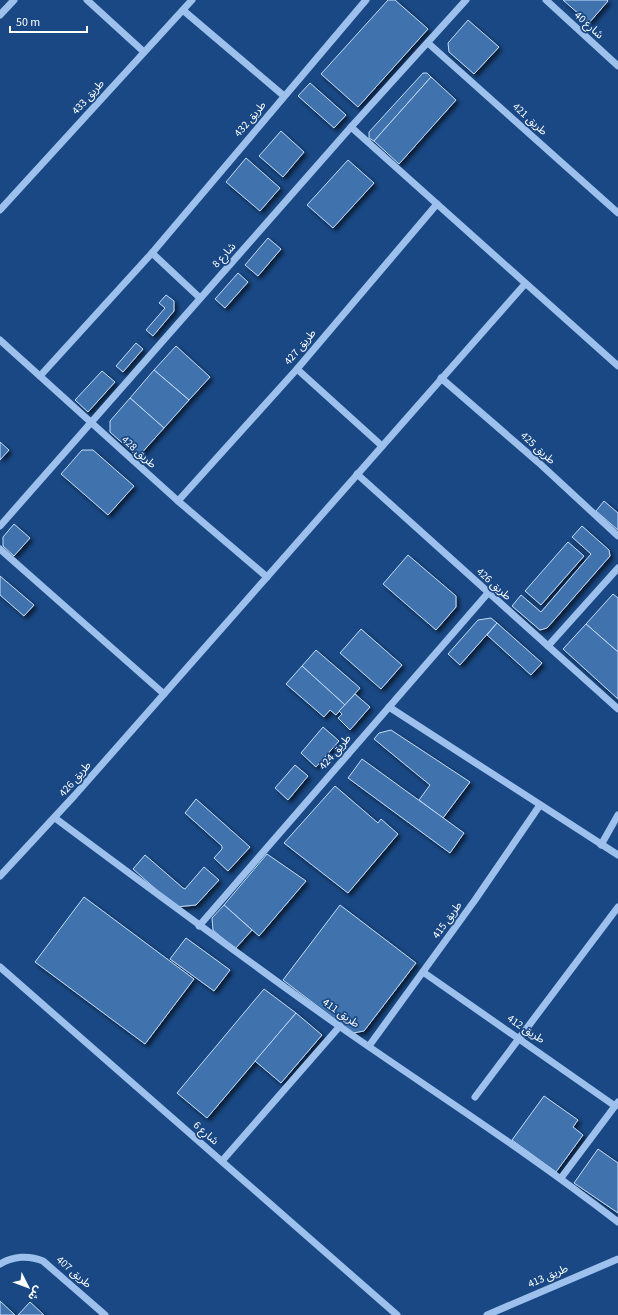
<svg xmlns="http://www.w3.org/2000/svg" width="618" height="1315" font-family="'Source Sans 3','Noto Sans Arabic',sans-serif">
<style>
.building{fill:#4172ad;stroke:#c2dbf9;filter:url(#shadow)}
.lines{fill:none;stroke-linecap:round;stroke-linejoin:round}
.minor{stroke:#9dc1ec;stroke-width:7}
.labels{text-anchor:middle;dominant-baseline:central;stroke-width:3.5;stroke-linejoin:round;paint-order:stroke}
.street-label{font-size:11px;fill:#fff;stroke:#194884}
</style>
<defs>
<filter id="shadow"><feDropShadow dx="3" dy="3" stdDeviation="2" flood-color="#0009"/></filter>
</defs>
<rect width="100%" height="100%" fill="#194884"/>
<g class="building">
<path d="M388 0H395L428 29 358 107 321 74Z"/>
<path d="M563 0H607L608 1 589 23Z"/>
<path d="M468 20 499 47 474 74 449 52 448 43Z"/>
<path d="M423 73H427L431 77 374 141 369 138V132Z"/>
<path d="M431 77 456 100 399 164 374 141Z"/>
<path d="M310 83 346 115 334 128 298 96Z"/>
<path d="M281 131 304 152 283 177 259 156Z"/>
<path d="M246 158 280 188 260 211 226 182Z"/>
<path d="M348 160 374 183 333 228 307 205Z"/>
<path d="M268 238 281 249 258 276 245 265Z"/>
<path d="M238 273 248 282 225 308 215 299Z"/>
<path d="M166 295 174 301V311L153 336 146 330 165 308 159 303Z"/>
<path d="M136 343 143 349 123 372 116 366Z"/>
<path d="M176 346 210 377 189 400 154 370Z"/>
<path d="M154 370 189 400 164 428 130 398Z"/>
<path d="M102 371 115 382 88 412 75 400Z"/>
<path d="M130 398 164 428 138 457 110 432V421Z"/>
<path d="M0 442 9 450 0 460Z"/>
<path d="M82 450H93L134 486 108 515 61 474Z"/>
<path d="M604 501 618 513V530L596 511Z"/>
<path d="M14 524 30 538 14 556 3 546V537Z"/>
<path d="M582 526 609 550 610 556 547 628 540 630 512 606 521 595 541 612 591 554 572 537Z"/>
<path d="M568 542 584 556 541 605 525 591Z"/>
<path d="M408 555 456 596V607L436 630 383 584Z"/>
<path d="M0 576 34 605 24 616 0 595Z"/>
<path d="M613 594 618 598V652L586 624Z"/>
<path d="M491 618 497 623 460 665 448 654 478 620Z"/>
<path d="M497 623 542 663 531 675 487 635Z"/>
<path d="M586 624 618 652V699L563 649Z"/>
<path d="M361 629 402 665 381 689 340 653Z"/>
<path d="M316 650 360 688 345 705 302 666Z"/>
<path d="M302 666 345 705 336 715 330 710 324 717 286 684Z"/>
<path d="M355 694 370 707 350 730 338 718 342 714 339 711Z"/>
<path d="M323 727 339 741 316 767 301 753Z"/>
<path d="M391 730 470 782 443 818 419 800 430 785 374 739 379 733Z"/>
<path d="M362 759 464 833 450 853 348 778Z"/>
<path d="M295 765 308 776 288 800 275 788Z"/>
<path d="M335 786 378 823 381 819 398 834 348 893 284 843Z"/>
<path d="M196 799 250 847 228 871 214 858 222 849V846L185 813Z"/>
<path d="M267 854 306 881 259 936 224 905Z"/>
<path d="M145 855 183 888 185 889 204 867 219 880 196 905 176 907 133 869Z"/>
<path d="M84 897 194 979 145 1044 35 962Z"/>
<path d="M224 905 252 930 235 949 213 930 212 918Z"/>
<path d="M340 905 416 963 364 1031 353 1033 283 980Z"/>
<path d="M186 938 230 970 214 991 170 959Z"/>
<path d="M264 989 296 1013 207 1118 177 1093Z"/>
<path d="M296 1013 322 1035 281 1083 255 1061Z"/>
<path d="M544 1096 578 1120 573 1127 583 1135 556 1172 512 1140Z"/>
<path d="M598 1149 618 1163V1213L574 1183Z"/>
<path d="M0 1301 15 1315H0Z"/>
<path d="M30 1302 44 1315H18Z"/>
</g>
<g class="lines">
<g class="minor">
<path d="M87 0 144 52"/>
<path d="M546 0 618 66"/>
<path d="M184 11 284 96"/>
<path d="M0 15 14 0"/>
<path d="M428 43 618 213"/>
<path d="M351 127 618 366"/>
<path d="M0 210 192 0"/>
<path d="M152 253 200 298"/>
<path d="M0 340 178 501 267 577"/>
<path d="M297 369 382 446"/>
<path d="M40 376 152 253 366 0"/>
<path d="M441 378 538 462 618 536"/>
<path d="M357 474 618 709"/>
<path d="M178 501 297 369 437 204"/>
<path d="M0 526 351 127 466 0"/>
<path d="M0 549 164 694"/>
<path d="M548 646 618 568"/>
<path d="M389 707 618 855"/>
<path d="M55 818C149 888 243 958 339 1026 432 1091 528 1152 618 1222"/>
<path d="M601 845 618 815"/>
<path d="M0 876 75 795 525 284"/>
<path d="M199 926 488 593"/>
<path d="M0 967 397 1315"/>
<path d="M423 972 615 1106"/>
<path d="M369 1046 475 900 540 805"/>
<path d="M475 1097 618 907"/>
<path d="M222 1161 340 1026"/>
<path d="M561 1178 618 1102"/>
<path d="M0 1264C13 1256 29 1255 43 1261L105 1315"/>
<path d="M487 1315 618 1259"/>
</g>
</g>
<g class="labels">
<g class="street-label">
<text transform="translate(589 25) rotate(42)">شارع 40</text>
<text transform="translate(88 97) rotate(-48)">طريق 433</text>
<text transform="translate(250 119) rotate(-50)">طريق 432</text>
<text transform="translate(530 119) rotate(42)">طريق 421</text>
<text transform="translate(224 255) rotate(-48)">شارع 8</text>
<text transform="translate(300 347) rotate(-50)">طريق 427</text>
<text transform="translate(538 448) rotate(42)">طريق 425</text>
<text transform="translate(139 452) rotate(42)">طريق 428</text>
<text transform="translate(494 584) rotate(42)">طريق 426</text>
<text transform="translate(335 752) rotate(-49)">طريق 424</text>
<text transform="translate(75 779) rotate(-49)">طريق 426</text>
<text transform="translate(447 920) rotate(-54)">طريق 415</text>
<text transform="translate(341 1013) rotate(35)">طريق 411</text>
<text transform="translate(526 1029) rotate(34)">طريق 412</text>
<text transform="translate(206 1133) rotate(41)">شارع 6</text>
<text transform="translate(74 1272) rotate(41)">طريق 407</text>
<text transform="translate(548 1276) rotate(-24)">طريق 413</text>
</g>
</g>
<g transform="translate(28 1287) rotate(132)" stroke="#194884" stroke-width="3" paint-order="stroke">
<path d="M0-3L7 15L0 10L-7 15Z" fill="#ffffff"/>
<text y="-6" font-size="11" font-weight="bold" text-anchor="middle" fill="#ffffff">ش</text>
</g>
<path d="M10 26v6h77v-6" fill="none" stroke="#ffffff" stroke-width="2"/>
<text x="16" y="26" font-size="12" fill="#ffffff" stroke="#194884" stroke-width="3" paint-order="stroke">50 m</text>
</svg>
